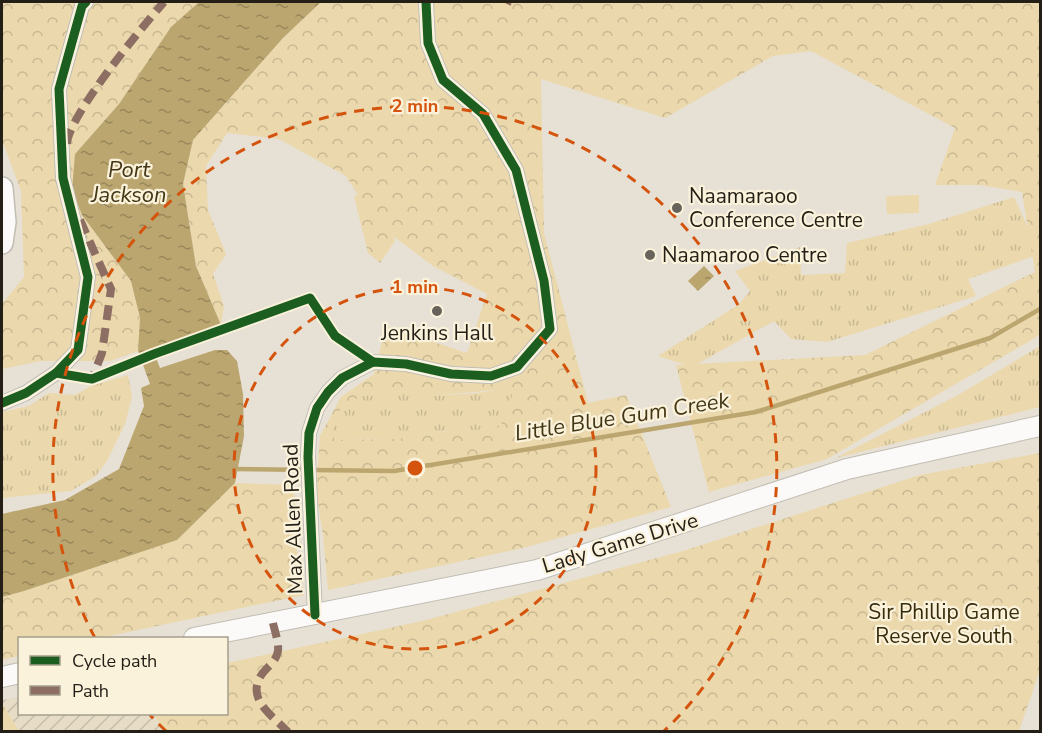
<svg xmlns="http://www.w3.org/2000/svg" width="1042" height="733" font-family="'Nunito Sans',sans-serif">
<style>
.industrial{fill:url(#industrial-furrows)}
.grass{fill:url(#grass-tufts)}
.forest{fill:url(#forest-crowns);fill-rule:evenodd}
.garden{fill:#ebd8ac}
.water{fill:url(#water-ripples)}
.lines{fill:none;stroke-linecap:round;stroke-linejoin:round}
.stream{stroke:#bca66f;stroke-width:4.5}
.street-casing{stroke:#c1bdb3;stroke-width:16}
.secondary-casing{stroke:#c1bdb3;stroke-width:22}
.primary-casing{stroke:#c1bdb3;stroke-width:24}
.street{stroke:#fbfaf9;stroke-width:14}
.secondary{stroke:#fbfaf9;stroke-width:20}
.primary{stroke:#fbfaf9;stroke-width:21}
.quiet{stroke:#8d6e63;stroke-width:8;stroke-dasharray:15 8;stroke-linecap:butt}
.cycleway-casing{stroke:#fbf2db;stroke-width:13}
.cycleway{stroke:#1b5e20;stroke-width:9}
.ring{fill:none;stroke:#d4530d;stroke-width:3;stroke-dasharray:10 8}
.poi-dot{fill:#68635a;stroke:#fbf2db;stroke-width:2}
.labels{text-anchor:middle;dominant-baseline:central;stroke-width:4.5;stroke-linejoin:round;paint-order:stroke}
.poi-label{font-size:21px;fill:#231f17;stroke:#fbf2db;text-anchor:start}
.street-label{font-size:21px;fill:#231f17;stroke:#fbf2db}
.park-label{font-size:21px;fill:#372b09;stroke:#fbf2db}
.water-label{font-size:22px;font-style:italic;fill:#433716;stroke:#fbf2db}
.centre{fill:#d4530d;stroke:#fbf2db;stroke-width:3}
.ring-label{font-size:18px;text-anchor:middle;font-weight:bold;fill:#d4530d;stroke:#fbf2db;stroke-width:4.5;stroke-linejoin:round;paint-order:stroke}
</style>
<defs>
<pattern id="industrial-furrows" width="10" height="10" patternUnits="userSpaceOnUse" patternTransform="scale(1.5)"><rect width="10" height="10" fill="#e7ddc7"/><path d="M-1 1l2-2M0 10L10 0M9 11l2-2" fill="none" stroke="#c6bdaa"/></pattern>
<pattern id="grass-tufts" width="24" height="20" patternUnits="userSpaceOnUse" patternTransform="scale(1.5)"><rect width="24" height="20" fill="#ebd8ac"/><path d="M3 7l-1-3M5 7V3M7 7l1-3M15 17l-1-3M17 17v-4M19 17l1-3" fill="none" stroke="#c9b993"/></pattern>
<pattern id="forest-crowns" width="20" height="18" patternUnits="userSpaceOnUse" patternTransform="scale(1.5)"><rect width="20" height="18" fill="#ebd8ac"/><path d="M2 6a3 3 0 1 1 6 0M12 15a3 3 0 1 1 6 0" fill="none" stroke="#c9b993"/></pattern>
<pattern id="water-ripples" width="26" height="14" patternUnits="userSpaceOnUse" patternTransform="scale(1.5)"><rect width="26" height="14" fill="#bca66f"/><path d="M2 4q2-2 4 0t4 0M15 11q2-2 4 0t4 0" fill="none" stroke="#98875a"/></pattern>
</defs>
<rect width="100%" height="100%" fill="#e7e1d5"/>
<path class="industrial" d="M19 697 20 714H153L167 731H19L2 703V700Z"/>
<g class="grass">
<path d="M1014 197 1040 254 968 279 976 296 827 342 791 339 774 321 692 367 658 356 738 305 750 291 735 271 800 247 801 275 845 273 847 243 929 224Z"/>
<path d="M1040 346V407L836 458 958 395Z"/>
<path d="M128 375 132 397 125 424 107 461 96 476 71 491 2 498V412L29 406 49 393 75 395 91 386Z"/>
<path d="M516 387 502 425 478 430 432 432 398 439 334 440V427L342 405 363 396 405 391 432 396 477 393Z"/>
</g>
<g class="forest">
<path d="M2 2H199L171 27 119 104 75 154 82 215 131 281 140 318 138 351 110 361H41L2 369V304L24 277 21 191 2 140Z"/>
<path d="M321 2H1040V335L827 459 709 492 676 365 865 355 1035 272 1022 192 980 185H935L955 128 811 51 773 56 665 118 541 79 544 233 588 403 626 395 671 507 523 548 328 590 323 536 316 489 320 436 341 397 374 374 386 326 467 353 487 294 433 266 393 236 395 241 380 263 368 253 354 196 358 195 346 176 279 139 227 133 206 166 208 210 226 254 213 274 224 306 221 325 196 266 183 184 193 140 283 38ZM515 388 501 425 478 430 432 432 398 439 334 440V427L342 405 363 396 405 391 432 396Z"/>
<path d="M1040 453V670L1019 731 167 732 153 714H226L227 663 422 621 683 551 920 475Z"/>
<path d="M235 483 292 485 299 515 297 551 304 595 100 638H20L19 656 2 660V597L24 591 177 540Z"/>
<path d="M2 703 19 731H2Z"/>
</g>
<path class="garden" d="M919 195V213L887 214 886 196Z"/>
<g class="water">
<path d="M199 2H321L283 38 193 140 183 184 196 266 221 325 153 350 160 368 215 350H227L237 361 243 394 244 436 235 483 177 540 24 591 2 597V514L65 500 119 469 144 406 141 388 150 384 138 351 140 318 131 281 82 215 72 190 75 154 119 104 171 27Z"/>
<path d="M704 266 714 276 698 291 688 281Z"/>
</g>
<g class="lines">
<path class="stream" d="M233 469 394 471 756 412 990 338 1040 309"/>
<g class="street-casing">
<g id="street">
<path d="M2 403 26 393 56 373 78 350 88 277 63 178 59 89 82 6 86 2"/>
<path d="M315 615 308 457 309 433 317 408 328 392 342 378 373 362 406 364 451 374 491 376 517 367 550 329 544 281 516 170 483 114 443 80 428 43 426 2"/>
</g>
</g>
<g class="secondary-casing">
<g id="secondary">
<path d="M194 638 537 570 847 469 1040 426"/>
<path d="M2 677 20 673"/>
</g>
</g>
<g class="primary-casing">
<path id="primary" d="M2 188 5 222 2 243"/>
</g>
<use href="#street" class="street"/>
<use href="#secondary" class="secondary"/>
<use href="#primary" class="primary"/>
<g class="quiet">
<path d="M507 4 508 2"/>
<path d="M67 144C68 116 143 26 164 2"/>
<path d="M80 220 111 289 102 353 92 379"/>
<path d="M273 623C275 632 279 643 278 651 276 662 268 666 262 674 245 699 272 715 288 732"/>
</g>
<g class="cycleway-casing">
<g id="cycleway">
<path d="M56 373 92 379 154 354 310 298 335 336 373 362"/>
<path d="M2 403 26 393 56 373 78 350 88 277 63 178 59 89 82 6 86 2"/>
<path d="M315 615 308 457 309 433 317 408 328 392 342 378 373 362 406 364 451 374 491 376 517 367 550 329 544 281 516 170 483 114 443 80 428 43 426 2"/>
</g>
</g>
<use href="#cycleway" class="cycleway"/>
</g>
<g class="ring">
<circle cx="415" cy="468" r="181"/>
<path d="M166 731A362 362 0 0 1 150 715M95 638A362 362 0 1 1 664 731"/>
</g>
<g class="poi-dot">
<circle cx="677" cy="208" r="6"/>
<circle cx="650" cy="255" r="6"/>
<circle cx="437" cy="311" r="6"/>
</g>
<g class="labels">
<g class="poi-label">
<text x="689" y="196">Naamaraoo<tspan x="689" dy="24">Conference Centre</tspan></text>
<text x="662" y="255">Naamaroo Centre</text>
<text x="437" y="333" text-anchor="middle">Jenkins Hall</text>
</g>
<g class="street-label">
<text transform="translate(293 519) rotate(-92)">Max Allen Road</text>
<text transform="translate(620 543) rotate(-17)">Lady Game Drive</text>
</g>
<g class="park-label">
<text x="944" y="612">Sir Phillip Game<tspan x="944" dy="24">Reserve South</tspan></text>
</g>
<g class="water-label">
<text x="129" y="170">Port<tspan x="129" dy="25">Jackson</tspan></text>
<text transform="translate(622 417) rotate(-9)">Little Blue Gum Creek</text>
</g>
</g>
<circle cx="415" cy="468" r="9" class="centre"/>
<g class="ring-label">
<text x="415" y="112">2 min</text>
<text x="415" y="293">1 min</text>
</g>
<rect width="1042" height="733" fill="none" stroke="#231f17" stroke-width="6"/>
<rect x="18" y="637" width="210" height="78" fill="#fbf2db" stroke="#a59e8d" stroke-width="1.5"/>
<rect x="30" y="656" width="30" height="9" fill="#1b5e20" stroke="#a59e8d" stroke-width="1.5"/>
<text x="72" y="667" font-size="18" fill="#231f17">Cycle path</text>
<rect x="30" y="686" width="30" height="9" fill="#8d6e63" stroke="#a59e8d" stroke-width="1.5"/>
<text x="72" y="697" font-size="18" fill="#231f17">Path</text>
</svg>
